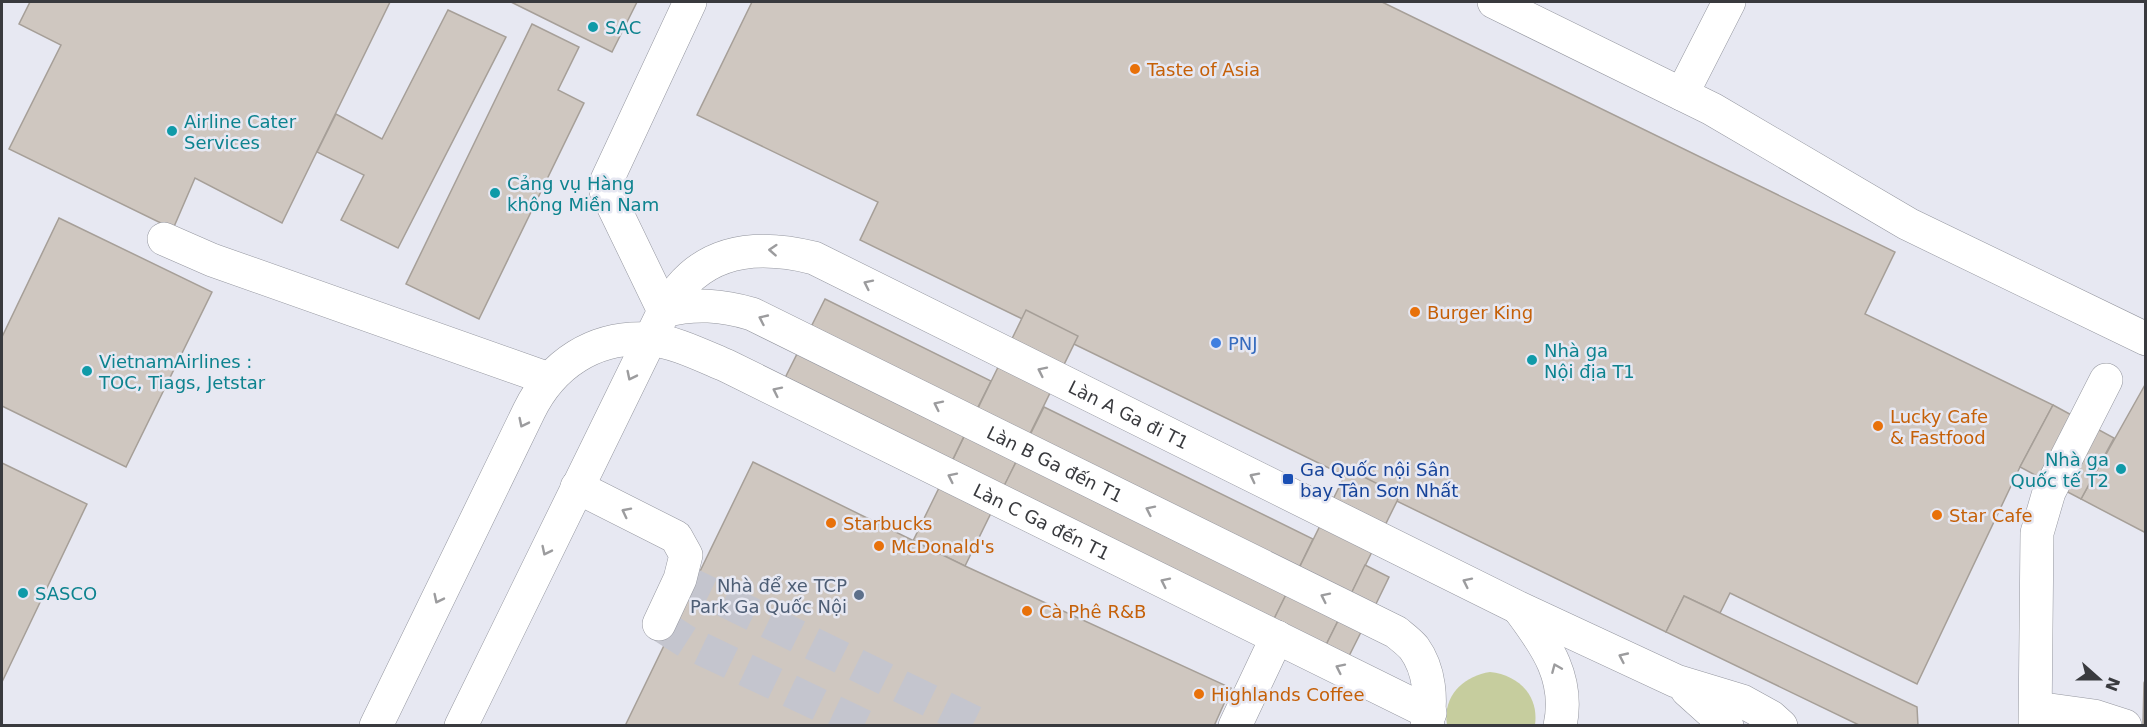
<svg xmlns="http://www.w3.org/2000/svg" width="2147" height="727" font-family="'DejaVu Sans',sans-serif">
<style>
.green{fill:#c6cd9e}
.building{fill:#cfc7c0;stroke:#a69f98;stroke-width:1.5}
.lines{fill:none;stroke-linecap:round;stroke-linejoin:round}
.minor-tunnel{stroke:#c4c5ce;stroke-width:33;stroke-dasharray:33 16;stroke-linecap:butt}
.minor-casing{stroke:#94969f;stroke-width:34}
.minor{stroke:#fff;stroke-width:33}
.oneway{stroke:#9c9c9e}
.culture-dot{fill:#0f9aa8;stroke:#e7e8f2;stroke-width:2}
.food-dot{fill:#e8710a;stroke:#e7e8f2;stroke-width:2}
.shop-dot{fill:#3f7fe0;stroke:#e7e8f2;stroke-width:2}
.transit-dot{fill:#1a4fb4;stroke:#e7e8f2;stroke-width:2}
.service-dot{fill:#5c6f8a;stroke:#e7e8f2;stroke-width:2}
.labels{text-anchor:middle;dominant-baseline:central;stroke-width:5;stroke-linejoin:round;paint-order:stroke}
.culture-label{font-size:18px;fill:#0d838f;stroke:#e7e8f2;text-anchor:start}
.food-label{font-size:18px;fill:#c56008;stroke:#e7e8f2;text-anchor:start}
.shop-label{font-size:18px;fill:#366cbe;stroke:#e7e8f2;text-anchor:start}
.street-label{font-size:18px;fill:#393a3e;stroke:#e7e8f2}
.transit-label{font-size:18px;fill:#164399;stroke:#e7e8f2;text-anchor:start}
.service-label{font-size:18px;fill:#4e5e75;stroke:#e7e8f2;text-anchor:end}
</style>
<rect width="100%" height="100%" fill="#e7e8f2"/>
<path class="green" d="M1490 672C1519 675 1539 696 1535 725H1447C1442 697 1463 676 1490 672Z"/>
<g class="building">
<path d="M30 2H390L282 223 195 178 173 229 9 149 61 45 19 24Z"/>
<path d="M511 2H637L612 52Z"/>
<path d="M752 2H1382L1895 252 1865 314 2053 405 2020 467 1917 684 1730 593 1720 613 1684 596 1666 632 860 240 878 202 697 115Z"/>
<path d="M448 10 506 37 398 248 341 220 364 175 317 152 336 114 382 139Z"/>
<path d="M532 24 579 47 558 90 584 103 479 319 406 284Z"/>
<path d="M59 218 212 292 126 467 2 406V337Z"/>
<path d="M825 299 991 381 976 411 810 329Z"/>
<path d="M1026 310 1078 336 965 566 913 541Z"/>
<path d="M799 350 966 432 951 463 784 380Z"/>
<path d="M2146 383V533L2081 499Z"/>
<path d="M2053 405 2114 438 2081 499 2020 467Z"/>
<path d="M1044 407 1313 539 1298 570 1029 437Z"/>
<path d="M1018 458 1288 591 1273 621 1003 488Z"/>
<path d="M753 462 965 566 1231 688 1214 726H625Z"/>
<path d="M2 463 87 504 2 682Z"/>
<path d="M1348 469 1400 495 1325 647 1273 621Z"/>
<path d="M1365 565 1389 577 1374 608 1350 596Z"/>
<path d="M1684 596 1917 707 1918 726H1861L1666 632Z"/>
<path d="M1340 617 1363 628 1348 658 1325 647Z"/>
<path d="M2146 678V726H2143L2144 683Z"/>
</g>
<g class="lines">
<g class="minor-tunnel">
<path d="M680 579 982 726"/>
<path d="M659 624 687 642 864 726"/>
</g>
<g class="minor-casing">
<g id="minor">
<path id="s1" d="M690 2 607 180 606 191 664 311C695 303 722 305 752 314L1396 632C1402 637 1409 642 1414 648 1430 670 1432 700 1427 726"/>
<path d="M1494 2 1712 109 1908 224 2146 339"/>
<path d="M1682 94 1729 2"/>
<path d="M164 239 212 260 549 379"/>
<path d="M577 487 676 537 686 555 680 579 659 624"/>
<path d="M1520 610C1547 646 1570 679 1560 726"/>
<path d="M1687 690 1727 726"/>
<path d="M2036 708 2094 716 2125 726"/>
<path id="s2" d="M376 726 529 411C552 364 594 336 648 339 673 341 703 356 727 366L1430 713"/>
<path id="s3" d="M461 726 664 311C669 304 674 295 680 288 715 246 766 246 814 258L1519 608 1676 681 1742 701 1771 717 1781 726"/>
<path d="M1235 726 1277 637"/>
<path d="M2035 726 2037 533 2049 492 2106 380"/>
</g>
</g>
<use href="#minor" class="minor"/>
</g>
<defs><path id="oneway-chevron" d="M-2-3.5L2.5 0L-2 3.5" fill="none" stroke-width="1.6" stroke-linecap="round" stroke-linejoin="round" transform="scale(1.5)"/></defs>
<g class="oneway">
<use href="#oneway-chevron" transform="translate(773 250) rotate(-176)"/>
<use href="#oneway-chevron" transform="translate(868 284) rotate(-154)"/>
<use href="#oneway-chevron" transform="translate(763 319) rotate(-155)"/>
<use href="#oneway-chevron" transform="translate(1042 371) rotate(-154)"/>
<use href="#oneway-chevron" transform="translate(631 376) rotate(116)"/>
<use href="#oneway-chevron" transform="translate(777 391) rotate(-154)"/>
<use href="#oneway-chevron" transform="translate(938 405) rotate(-154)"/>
<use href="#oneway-chevron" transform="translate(523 423) rotate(116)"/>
<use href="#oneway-chevron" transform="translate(952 477) rotate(-154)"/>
<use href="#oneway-chevron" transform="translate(1254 477) rotate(-153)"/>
<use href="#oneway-chevron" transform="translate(1150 510) rotate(-154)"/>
<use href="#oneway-chevron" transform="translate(626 512) rotate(-153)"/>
<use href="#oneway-chevron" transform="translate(546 551) rotate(116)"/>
<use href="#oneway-chevron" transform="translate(1165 582) rotate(-154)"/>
<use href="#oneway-chevron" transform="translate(1467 582) rotate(-154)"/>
<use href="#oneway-chevron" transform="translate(1325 597) rotate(-154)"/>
<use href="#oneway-chevron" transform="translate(438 599) rotate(116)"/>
<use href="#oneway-chevron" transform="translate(1623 657) rotate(-155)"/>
<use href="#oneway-chevron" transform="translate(1340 668) rotate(-154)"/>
<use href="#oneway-chevron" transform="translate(1556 668) rotate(-113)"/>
</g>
<g class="culture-dot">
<circle cx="593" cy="27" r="6"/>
<circle cx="172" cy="131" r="6"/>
<circle cx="495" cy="193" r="6"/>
<circle cx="1532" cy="360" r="6"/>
<circle cx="87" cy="371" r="6"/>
<circle cx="2121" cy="469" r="6"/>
<circle cx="23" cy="593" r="6"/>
</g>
<g class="food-dot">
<circle cx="1135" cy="69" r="6"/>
<circle cx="1415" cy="312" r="6"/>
<circle cx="1878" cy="426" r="6"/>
<circle cx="1937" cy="515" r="6"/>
<circle cx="831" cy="523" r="6"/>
<circle cx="879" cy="546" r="6"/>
<circle cx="1027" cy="611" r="6"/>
<circle cx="1199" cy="694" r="6"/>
</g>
<circle class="shop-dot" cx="1216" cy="343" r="6"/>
<rect class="transit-dot" x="1282" y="473" width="12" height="12" rx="3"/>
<circle class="service-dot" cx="859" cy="595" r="6"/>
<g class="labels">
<g class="culture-label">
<text x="605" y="27">SAC</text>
<text x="184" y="121">Airline Cater<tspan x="184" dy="21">Services</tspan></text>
<text x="507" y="183">Cảng vụ Hàng<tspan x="507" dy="21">không Miền Nam</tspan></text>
<text x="1544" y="350">Nhà ga<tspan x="1544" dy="21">Nội địa T1</tspan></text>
<text x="99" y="361">VietnamAirlines :<tspan x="99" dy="21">TOC, Tiags, Jetstar</tspan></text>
<text x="2109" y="459" text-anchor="end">Nhà ga<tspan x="2109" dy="21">Quốc tế T2</tspan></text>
<text x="35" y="593">SASCO</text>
</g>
<g class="food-label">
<text x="1147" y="69">Taste of Asia</text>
<text x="1427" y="312">Burger King</text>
<text x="1890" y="416">Lucky Cafe<tspan x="1890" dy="21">&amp; Fastfood</tspan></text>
<text x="1949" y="515">Star Cafe</text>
<text x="843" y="523">Starbucks</text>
<text x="891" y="546">McDonald's</text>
<text x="1039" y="611">Cà Phê R&amp;B</text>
<text x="1211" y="694">Highlands Coffee</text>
</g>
<g class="shop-label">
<text x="1228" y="343">PNJ</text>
</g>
<g class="street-label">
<text stroke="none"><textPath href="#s3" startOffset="987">Làn A Ga đi T1</textPath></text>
<text stroke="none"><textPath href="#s1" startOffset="768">Làn B Ga đến T1</textPath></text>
<text stroke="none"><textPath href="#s2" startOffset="933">Làn C Ga đến T1</textPath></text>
</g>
<g class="transit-label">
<text x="1300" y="469">Ga Quốc nội Sân<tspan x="1300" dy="21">bay Tân Sơn Nhất</tspan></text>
</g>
<g class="service-label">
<text x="847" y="585">Nhà để xe TCP<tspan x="847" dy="21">Park Ga Quốc Nội</tspan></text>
</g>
</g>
<rect width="2147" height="727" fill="none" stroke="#393a3e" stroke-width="6"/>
<g transform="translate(2099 679) rotate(111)" stroke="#e7e8f2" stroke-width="4.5" paint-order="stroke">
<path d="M0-4.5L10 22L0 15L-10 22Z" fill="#393a3e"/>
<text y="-9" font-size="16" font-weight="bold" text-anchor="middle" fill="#393a3e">N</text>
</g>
</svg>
